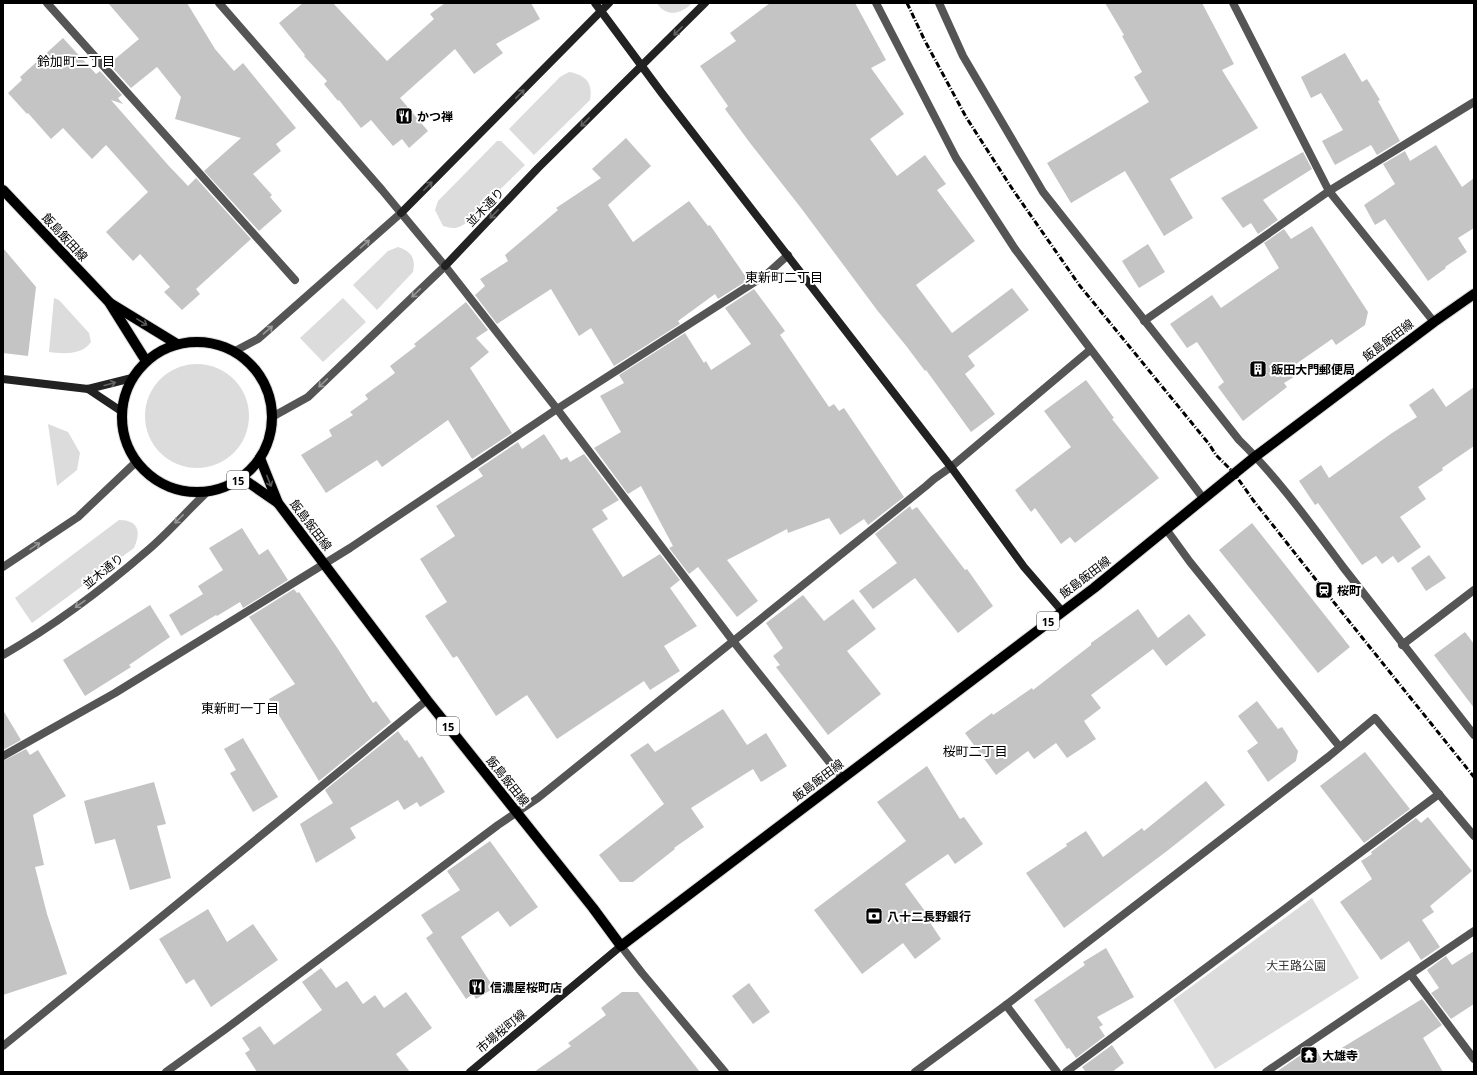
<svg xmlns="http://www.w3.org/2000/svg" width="1477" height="1075" font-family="'Noto Sans','Noto Sans JP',sans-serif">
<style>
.green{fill:#dcdcdc}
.building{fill:#c4c4c4}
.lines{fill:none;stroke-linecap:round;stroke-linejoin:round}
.primary-casing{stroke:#dbdbdb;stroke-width:12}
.lane{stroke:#555;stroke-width:8}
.street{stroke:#555;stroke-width:8}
.secondary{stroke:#222;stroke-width:8}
.primary{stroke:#000;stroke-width:10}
.rail{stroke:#000;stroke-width:3;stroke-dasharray:6 2 1 2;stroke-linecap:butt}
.oneway{stroke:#646464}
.oneway2{stroke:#999}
.oneway3{stroke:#595959}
.labels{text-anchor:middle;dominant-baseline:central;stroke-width:4;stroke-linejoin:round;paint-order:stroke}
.shield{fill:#fff;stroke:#4c4c4c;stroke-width:1}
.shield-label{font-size:11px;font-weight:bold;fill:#000}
.poi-label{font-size:12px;font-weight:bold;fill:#000;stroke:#fff;text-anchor:start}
.street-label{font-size:12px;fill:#000;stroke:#fff}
.park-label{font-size:12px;fill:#333;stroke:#fff}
.neighbourhood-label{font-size:13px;fill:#000;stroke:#fff}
</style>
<rect width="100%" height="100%" fill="#fff"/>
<g class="green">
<path d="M657 3H692C682 14 666 18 657 3Z"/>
<path d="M569 72C586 75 593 83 590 100L534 155 509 129 560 77Z"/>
<path d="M497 141H501L525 165 466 223C457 229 454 229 443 226L435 210 438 201Z"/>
<path d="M398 247C411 251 416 258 413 272L377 310 353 285 388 251Z"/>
<path d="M54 298 59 300 89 333 91 342C82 355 63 354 49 352Z"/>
<path d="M343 298 366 322 323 362 300 338Z"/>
<circle cx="197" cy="416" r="52"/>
<path d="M48 424 68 432 80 453 77 470 57 486Z"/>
<path d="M119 520C139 520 141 532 134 548L32 623 15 598Z"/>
<path d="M1312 898 1359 978 1215 1069 1173 1000Z"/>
</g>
<g class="building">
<path d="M108 3H187L215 49 234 71 243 63 296 128 276 144 281 151 253 174 272 195 270 197 282 211 259 231 204 171 241 138 175 119 181 97 157 67 131 88 109 64 139 39Z"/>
<path d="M303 3H333L387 61 434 19 430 14 445 3H531L540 19 496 44 503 53 474 74 455 49 400 98 428 131 409 148 402 139 393 146 371 120 361 128 339 100 338 101 324 84 327 81 304 56 305 55 279 23Z"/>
<path d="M770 3H855L886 60 871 68 904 114 870 139 897 176 925 155 946 184 937 190 975 241 916 285 952 333 1012 288 1029 310 968 356 975 366 965 374 995 414 971 432 926 370 925 371 907 347 877 310 801 208 750 143 725 109 728 106 700 66 736 41 730 33Z"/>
<path d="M1105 3H1202L1234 64 1222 70 1258 128 1170 179 1193 218 1164 236 1125 171 1071 203 1047 163 1149 102 1134 77 1142 72 1122 36 1124 35Z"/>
<path d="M63 38 96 74 100 71 122 95 118 98 123 104 111 100 168 165 188 186 196 178 251 239 196 289 200 294 182 310 164 292 170 287 140 254 133 261 106 232 148 192 106 145 92 159 63 128 51 139 28 113 27 114 8 93 22 80 20 77Z"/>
<path d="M1345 53 1362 82 1367 79 1380 100 1378 101 1400 141 1377 155 1371 145 1335 165 1322 141 1343 130 1321 93 1311 98 1301 77Z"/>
<path d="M626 138 651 166 608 205 633 242 689 201 708 226 710 225 748 280 718 299 715 294 678 321 680 324 614 366 591 328 579 336 551 289 497 324 475 295 485 286 480 279 508 261 505 255 558 210 556 208 601 178 592 169Z"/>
<path d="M1436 145 1462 187 1474 178V228L1458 238 1467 252 1445 267 1446 268 1428 281 1385 219 1375 225 1364 205 1395 184 1383 164 1405 151 1410 161Z"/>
<path d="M1303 152 1312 169 1263 200 1278 220 1258 234 1251 223 1243 228 1221 198Z"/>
<path d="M1312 226 1368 312 1365 325 1336 345 1332 339 1296 364 1302 372 1284 383 1287 387 1243 421 1218 387 1224 382 1197 342 1187 348 1170 324 1212 295 1221 308 1279 268 1264 243 1284 229 1291 239Z"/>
<path d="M1148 244 1165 272 1139 288 1122 261Z"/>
<path d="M3 248 36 287 28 356 3 353Z"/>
<path d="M754 289 785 331 780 335 829 407 834 404 839 411 844 408 904 497 868 525 864 519 840 535 829 518 788 533 787 529 727 560 758 601 737 617 698 567 689 574 669 548 673 546 641 486 628 494 594 448 621 432 600 396 624 383 619 375 685 333 704 363 706 361 711 370 751 344 725 308Z"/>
<path d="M466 302 488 330 476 338 489 352 470 368 512 433 472 459 448 420 382 467 377 460 326 493 301 455 332 436 329 430 353 415 350 412 368 399 365 395 395 373 390 366 416 346 414 344Z"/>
<path d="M1086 380 1114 418 1112 419 1159 478 1075 543 1070 537 1061 544 1035 508 1031 512 1015 490 1071 447 1044 411Z"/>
<path d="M1474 387V446L1442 468 1443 470 1418 487 1426 499 1400 517 1421 547 1398 563 1393 556 1382 564 1376 556 1362 565 1318 503 1315 505 1299 481 1321 465 1329 478 1392 433 1417 417 1409 405 1433 388 1446 407Z"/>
<path d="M544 434 561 460 567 457 570 462 584 454 619 500 602 510 608 519 592 529 623 577 660 554 680 580 670 588 697 626 664 646 680 671 650 690 644 681 557 739 527 695 496 716 457 656 453 658 425 616 447 602 420 559 455 536 436 506 483 476 478 469 518 442 522 449Z"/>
<path d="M910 506 912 510 917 507 965 570 967 569 993 606 958 633 915 578 873 609 859 591 897 563 875 534Z"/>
<path d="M1252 523 1350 647 1318 673 1219 550Z"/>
<path d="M242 528 259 555 268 549 288 580 243 608 240 602 217 616 216 615 181 636 169 615 203 594 198 586 223 570 209 548Z"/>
<path d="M1429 555 1446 578 1426 591 1411 568Z"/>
<path d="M294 589 297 593 299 592 338 649 373 703 376 701 391 722 319 781 269 699 295 684 249 617Z"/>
<path d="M803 595 824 621 853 599 876 629 847 651 881 694 828 735 776 667 780 665 773 656 783 648 766 623Z"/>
<path d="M150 605 170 637 129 665 131 667 85 696 63 660Z"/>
<path d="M1138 609 1158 638 1189 614 1206 635 1166 666 1153 649 1091 695 1101 708 1084 721 1096 739 1067 758 1056 743 1034 759 1028 751 996 775 965 733 992 713 993 715 1032 688 1033 690 1091 645V643Z"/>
<path d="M1465 632 1474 644V708L1434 655Z"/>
<path d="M1257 701 1278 729 1282 727 1298 751 1296 761 1268 782 1247 751 1258 743 1238 716Z"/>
<path d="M723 709 747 745 766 733 787 766 761 782 753 769 691 808 704 827 674 848 675 849 633 882H620L599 855 664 804 630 755 648 743 655 752Z"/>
<path d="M3 710 21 740 3 750Z"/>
<path d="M398 731 405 741 407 740 419 758 422 756 445 792 420 807 417 802 404 810 398 800 350 828 356 838 316 863 300 824 333 803 325 790Z"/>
<path d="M243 738 278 797 253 812 230 773 236 770 224 749Z"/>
<path d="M26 749 30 755 38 750 66 796 33 815 44 865 35 867 47 914 67 974 3 995V761Z"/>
<path d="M1365 752 1410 809 1364 843 1320 786Z"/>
<path d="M927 766 960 819 964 817 983 844 955 864 948 854 905 884 933 922 931 924 941 939 915 959 903 943 862 974 814 910 906 841 877 802Z"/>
<path d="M1206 781 1225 805 1167 851 1064 928 1026 873 1067 846 1066 844 1086 831 1103 857 1142 828 1144 831Z"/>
<path d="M154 782 166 824 157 826 171 878 130 890 115 839 95 844 84 801Z"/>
<path d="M1428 817 1472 871 1430 906 1434 912 1422 920 1440 947 1421 960 1409 941 1381 960 1340 902 1372 879 1361 861 1372 854 1371 852 1416 818 1421 823Z"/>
<path d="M490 841 538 907 510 927 498 911 461 937 494 988 476 999 473 994 466 999 426 938 433 933 421 915 460 890 447 871Z"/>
<path d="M208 909 227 942 253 924 278 960 211 1007 194 979 186 984 159 939Z"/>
<path d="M1106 948 1134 997 1097 1017 1103 1025 1099 1027 1105 1036 1076 1058 1069 1048 1067 1049 1034 1000 1085 965 1083 962Z"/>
<path d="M1474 951V1004L1451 1019 1431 993 1439 988 1427 970 1446 956 1452 965Z"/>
<path d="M321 968 336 988 347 981 363 1004 375 995 384 1008 406 992 432 1028 396 1054 410 1072H257L245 1053 250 1050 242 1038 260 1026 274 1045 322 1010 302 982Z"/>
<path d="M749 983 770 1012 753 1024 732 996Z"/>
<path d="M622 992H638L700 1072H534L571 1046 568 1043 606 1015 601 1008Z"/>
<path d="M1422 999 1442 1025 1423 1038 1443 1072H1276L1314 1046 1322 1060Z"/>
<path d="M1112 1045 1124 1063 1112 1072H1086L1082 1067Z"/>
</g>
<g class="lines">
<g class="primary-casing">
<g id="primary">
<path d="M3 190 109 302 146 361"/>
<path d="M110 303 177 344"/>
<circle cx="197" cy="417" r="75"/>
<path d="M260 458 278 503 427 700 593 908 621 946 1094 588 1256 456 1434 322 1474 294"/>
<path d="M242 478 278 503"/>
</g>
</g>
<path class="lane" d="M47 3 295 280"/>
<g class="street">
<path d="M219 3 382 190 445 266 557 409 733 641 842 778"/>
<path d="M876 3 956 158 1015 249 1203 498"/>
<path d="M939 3 963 56 1043 192 1239 440C1278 478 1310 523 1343 567 1386 623 1430 679 1474 735"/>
<path d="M1233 3 1329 191 1434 322"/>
<path d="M1144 321 1329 191 1474 102"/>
<path d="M235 351 258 339 401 213"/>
<path d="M272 417 308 397 445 266"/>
<path d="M1166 529 1190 562 1339 746"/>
<path d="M3 567 78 517 136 462"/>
<path d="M1402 645 1474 590"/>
<path d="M3 655C55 625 103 589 148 550 169 532 187 511 207 492"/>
<path d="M3 756 115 693 350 548 557 409 767 274 788 255"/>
<path d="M621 946 642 973 725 1072"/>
<path d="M1411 975 1474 1059"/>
<path d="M1006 1005 1057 1072"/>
<path d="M3 1046 427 700"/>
<path d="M166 1072 227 1028 498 825 538 798 926 486 934 479 951 467 1090 350"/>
<path d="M915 1072 1006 1005 1328 757 1375 718 1474 836"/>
<path d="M1066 1072 1439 794"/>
<path d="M1266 1072 1474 931"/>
</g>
<g class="secondary">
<path d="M595 3 661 92 951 467 1024 567 1062 611"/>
<path d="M401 213 609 3"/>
<path d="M445 266 538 168 705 3"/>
<path d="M3 379 88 389 132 378"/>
<path d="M88 389 121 411"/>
<path d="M470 1072 621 946"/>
</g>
<use href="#primary" class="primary"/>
<path class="rail" d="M907 3 925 41 966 117 1013 190 1080 286 1209 444 1216 455 1234 473 1253 500 1324 590 1474 777"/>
</g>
<defs><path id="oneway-shaft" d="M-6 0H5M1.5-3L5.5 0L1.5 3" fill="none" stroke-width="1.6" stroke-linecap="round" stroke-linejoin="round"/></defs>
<g class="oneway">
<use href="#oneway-shaft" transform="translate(678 31) rotate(135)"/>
<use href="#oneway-shaft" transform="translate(520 94) rotate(-45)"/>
<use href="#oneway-shaft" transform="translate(585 122) rotate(135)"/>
<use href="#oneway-shaft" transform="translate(428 186) rotate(-45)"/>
<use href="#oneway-shaft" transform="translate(494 214) rotate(134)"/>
<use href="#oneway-shaft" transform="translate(110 384) rotate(-15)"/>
</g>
<g class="oneway2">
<use href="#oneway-shaft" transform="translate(365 244) rotate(-41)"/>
<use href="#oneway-shaft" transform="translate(416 293) rotate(136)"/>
<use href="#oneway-shaft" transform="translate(268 330) rotate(-41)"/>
<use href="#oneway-shaft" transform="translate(323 383) rotate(136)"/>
<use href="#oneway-shaft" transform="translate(179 519) rotate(135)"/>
<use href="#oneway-shaft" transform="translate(35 546) rotate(-34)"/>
<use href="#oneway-shaft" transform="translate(80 604) rotate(145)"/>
</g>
<g class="oneway3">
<use href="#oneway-shaft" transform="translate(142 322) rotate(32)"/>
<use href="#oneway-shaft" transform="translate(269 481) rotate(68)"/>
</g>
<defs>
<g id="restaurant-square" transform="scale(0.9)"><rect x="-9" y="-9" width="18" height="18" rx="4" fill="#000" stroke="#fff"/><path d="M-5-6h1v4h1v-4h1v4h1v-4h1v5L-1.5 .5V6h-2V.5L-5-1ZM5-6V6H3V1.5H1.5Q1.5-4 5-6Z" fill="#fff"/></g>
<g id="building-square" transform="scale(0.9)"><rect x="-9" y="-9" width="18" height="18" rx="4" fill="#000" stroke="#fff"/><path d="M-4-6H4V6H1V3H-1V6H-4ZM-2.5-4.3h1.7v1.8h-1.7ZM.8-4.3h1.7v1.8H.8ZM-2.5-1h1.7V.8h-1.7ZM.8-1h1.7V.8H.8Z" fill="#fff"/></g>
<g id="station-square" transform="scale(0.9)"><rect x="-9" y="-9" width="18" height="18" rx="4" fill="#000" stroke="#fff"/><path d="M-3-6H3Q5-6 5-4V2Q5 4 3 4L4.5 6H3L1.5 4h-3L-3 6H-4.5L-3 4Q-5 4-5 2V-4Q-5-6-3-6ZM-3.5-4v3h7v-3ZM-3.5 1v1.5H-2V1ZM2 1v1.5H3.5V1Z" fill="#fff"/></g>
<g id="bank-square" transform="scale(0.9)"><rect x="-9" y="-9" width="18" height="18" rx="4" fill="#000" stroke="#fff"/><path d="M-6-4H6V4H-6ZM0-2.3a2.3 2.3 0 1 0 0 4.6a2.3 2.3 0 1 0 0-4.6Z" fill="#fff"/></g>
<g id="temple-square" transform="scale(0.9)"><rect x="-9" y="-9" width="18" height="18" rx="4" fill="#000" stroke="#fff"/><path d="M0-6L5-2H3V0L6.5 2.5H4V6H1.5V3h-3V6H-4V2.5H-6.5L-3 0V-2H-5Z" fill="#fff"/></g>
</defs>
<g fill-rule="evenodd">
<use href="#restaurant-square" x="404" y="116"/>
<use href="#building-square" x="1258" y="369"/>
<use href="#station-square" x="1324" y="590"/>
<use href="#bank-square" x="874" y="916"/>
<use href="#restaurant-square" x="477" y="987"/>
<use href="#temple-square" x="1309" y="1055"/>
</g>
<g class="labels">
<g class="shield">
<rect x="227" y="471" width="22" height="18" rx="3"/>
<rect x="1037" y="612" width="22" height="18" rx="3"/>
<rect x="437" y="717" width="22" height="18" rx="3"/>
</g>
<g class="shield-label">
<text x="238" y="480">15</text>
<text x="1048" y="621">15</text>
<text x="448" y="726">15</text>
</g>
<g class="poi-label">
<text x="417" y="116">かつ禅</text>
<text x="1271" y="369">飯田大門郵便局</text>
<text x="1337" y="590">桜町</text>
<text x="887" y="916">八十二長野銀行</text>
<text x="490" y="987">信濃屋桜町店</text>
<text x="1322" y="1055">大雄寺</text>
</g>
<g class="street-label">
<text transform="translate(485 207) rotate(-46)">並木通り</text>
<text transform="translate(65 237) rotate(47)">飯島飯田線</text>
<text transform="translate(1388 340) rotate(-37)">飯島飯田線</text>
<text transform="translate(311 525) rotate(53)">飯島飯田線</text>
<text transform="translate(103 571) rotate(-39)">並木通り</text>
<text transform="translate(1085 577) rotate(-37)">飯島飯田線</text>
<text transform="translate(818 780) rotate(-37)">飯島飯田線</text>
<text transform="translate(508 781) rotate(51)">飯島飯田線</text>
<text transform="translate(501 1031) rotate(-40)">市場桜町線</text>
</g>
<g class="park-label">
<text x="1296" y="965">大王路公園</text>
</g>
<g class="neighbourhood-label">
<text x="76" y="61">鈴加町二丁目</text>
<text x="784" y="277">東新町二丁目</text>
<text x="240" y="708">東新町一丁目</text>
<text x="975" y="751">桜町二丁目</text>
</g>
</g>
<rect width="1477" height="1075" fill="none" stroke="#000000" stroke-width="8"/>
</svg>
